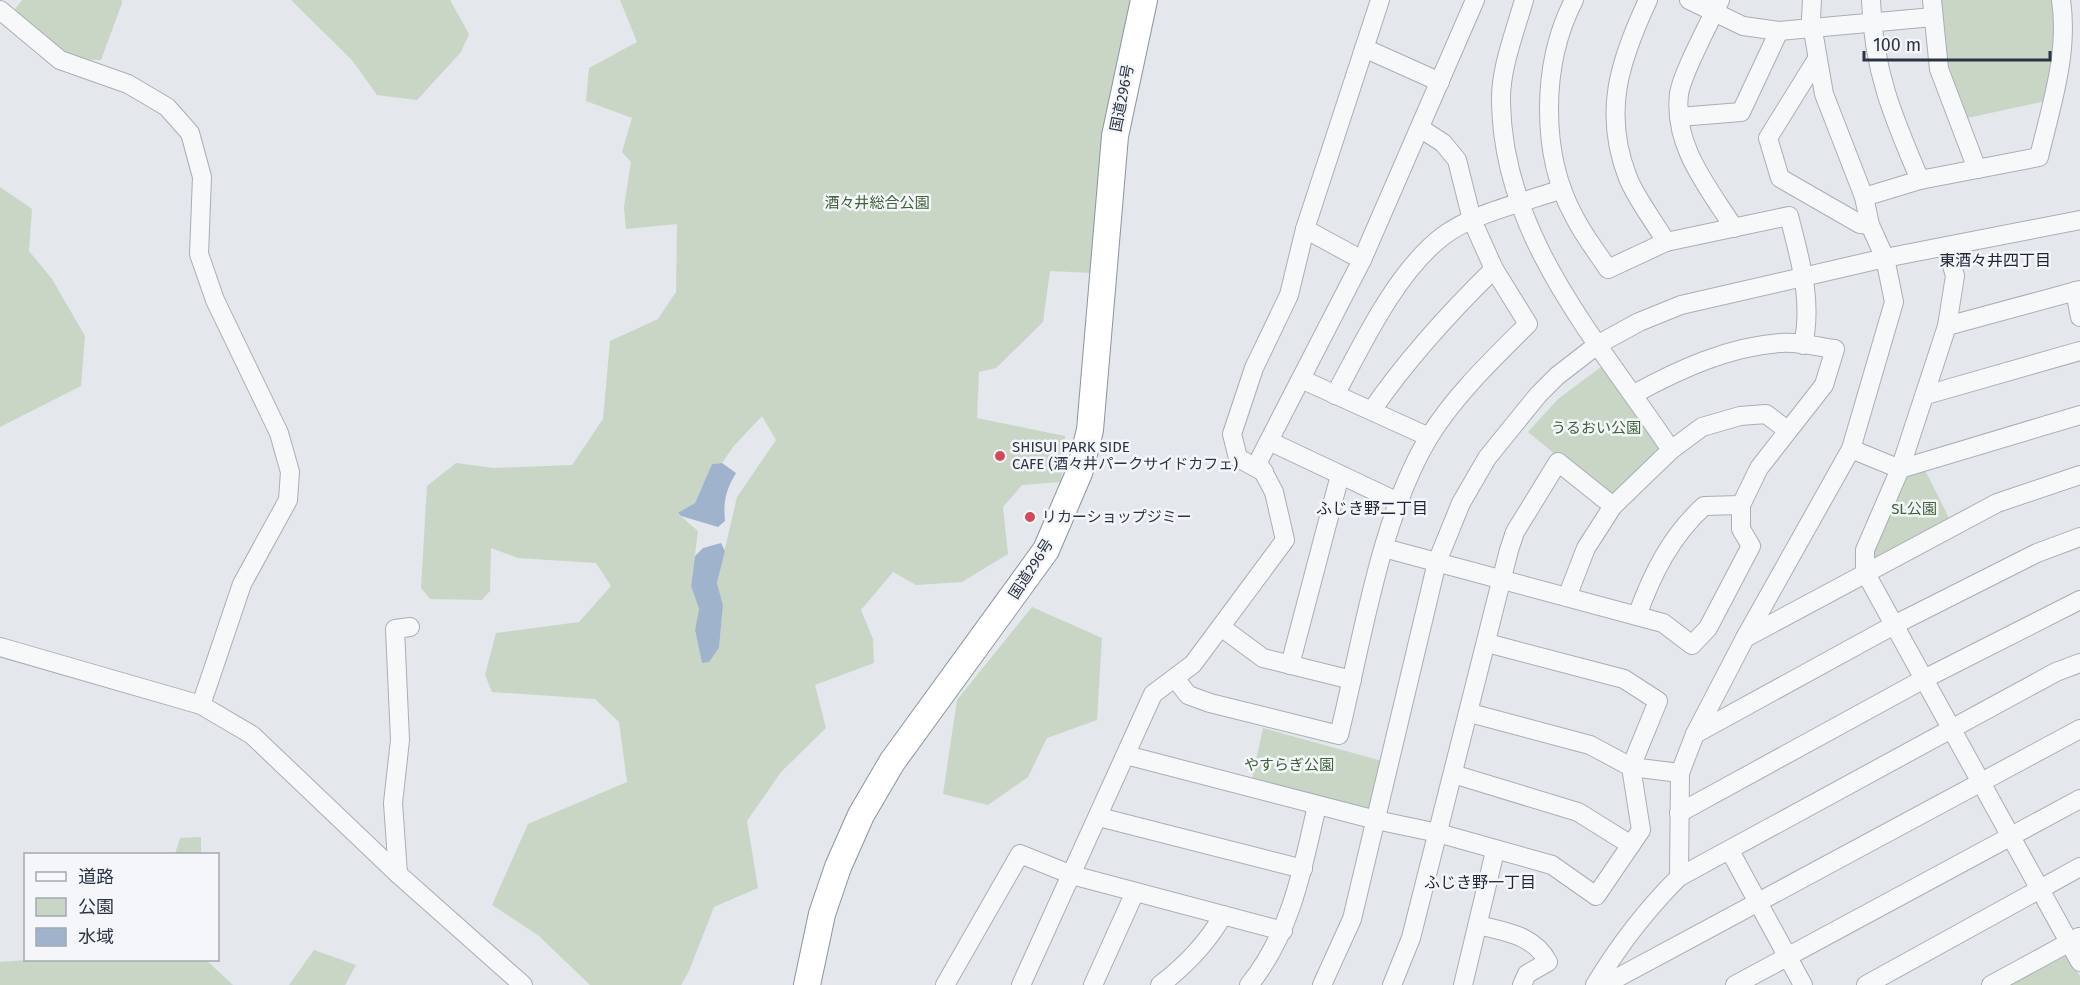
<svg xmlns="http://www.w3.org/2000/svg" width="2080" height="985" font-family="'Fira Sans','Noto Sans JP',sans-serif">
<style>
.green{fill:#c9d6c5;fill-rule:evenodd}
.water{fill:#9fb4cc}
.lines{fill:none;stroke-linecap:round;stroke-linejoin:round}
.minor-casing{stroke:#a9aeb7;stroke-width:20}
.highway-casing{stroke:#8b94a3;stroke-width:28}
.minor{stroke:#f7f8fa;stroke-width:18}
.highway{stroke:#fff;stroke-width:26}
.poi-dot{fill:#d1495b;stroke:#f4f6f9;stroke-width:2}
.labels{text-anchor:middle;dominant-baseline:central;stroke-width:5;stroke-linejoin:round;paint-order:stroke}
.street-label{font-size:15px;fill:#2b3445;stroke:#f4f6f9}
.park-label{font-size:15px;fill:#3f6138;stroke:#f4f6f9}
.poi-label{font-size:15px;fill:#2b3445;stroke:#f4f6f9;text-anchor:start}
.neighbourhood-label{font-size:16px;fill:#1d2536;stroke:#f4f6f9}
</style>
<rect width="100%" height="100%" fill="#e4e7ec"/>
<g class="green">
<path d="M22 0H122V3L101 60 65 59 13 12Z"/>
<path d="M291 0H450L469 34 461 52 417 100 377 95 352 60Z"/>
<path d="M620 0H1139L1091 273 1050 271 1043 322 996 368 979 372 977 418 1065 436 1061 482 1022 485 1003 507 1008 554 962 582 916 585 893 572 861 610 873 639 874 663 815 685 826 728 781 772 747 821 758 888 714 907 689 971 681 985H590L539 936 492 905 528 824 627 782 619 722 595 699 492 692 485 675 496 633 579 622 611 586 596 563 518 558 491 548 490 591 482 600 430 599 421 588 427 486 456 463 493 468 572 465 603 419 610 341 658 319 676 292 677 224 626 229 624 207 631 162 622 152 632 118 586 101 589 68 637 42ZM762 416 776 440 737 497 717 583 723 605 719 648 709 661 702 663 695 630 699 609 691 586 698 531 678 514 695 503 712 464 722 463 733 447Z"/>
<path d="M1938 0H2056L2058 37 2046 101 1963 119 1943 69Z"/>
<path d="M0 187 32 209 29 251 52 279 85 336 81 386 0 427Z"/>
<path d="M1605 364 1667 449 1612 501 1528 432 1558 399Z"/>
<path d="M1923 466 1951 522 1870 560 1902 471Z"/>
<path d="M1032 607 1102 638 1097 720 1047 738 1028 777 988 805 943 794 957 700Z"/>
<path d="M1263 728 1382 761 1372 815 1251 784Z"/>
<path d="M201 837V854H175L180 838Z"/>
<path d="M314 950 356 965 345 985H289Z"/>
<path d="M2066 951 2080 976V985H2008Z"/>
<path d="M26 960H206L233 985H0V962Z"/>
</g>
<g class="water">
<path d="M722 463 736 473C726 490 723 501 725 521L718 527 681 516 678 513 695 503 712 464Z"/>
<path d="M721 543 725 551 717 583 723 605 719 648 709 662 702 663 695 630 699 609 691 586 695 556 703 548Z"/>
</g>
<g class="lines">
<g class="minor-casing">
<g id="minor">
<path d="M1524 0C1515 32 1500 69 1501 102 1503 239 1600 343 1671 450"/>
<path d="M1574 0C1541 64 1540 155 1575 218 1584 236 1597 252 1608 269L1666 242 1789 216C1800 260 1813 300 1803 345"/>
<path d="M1648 0C1620 60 1602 112 1628 178 1637 200 1654 221 1666 242"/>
<path d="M1689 0 1743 26 1779 31 1933 17"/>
<path d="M1720 0C1710 22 1682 73 1679 94 1673 146 1708 187 1734 228"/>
<path d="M1871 0C1873 70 1893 117 1920 180"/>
<path d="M1932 0 1939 69 1977 169"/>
<path d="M0 10 60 60 128 84 167 107 190 133 202 177 199 254 215 300 279 433 290 472 288 500 242 584 201 705"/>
<path d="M1364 48 1440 82"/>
<path d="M1817 59 1768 138 1780 178 1860 224 1870 225"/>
<path d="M1679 117 1741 112 1779 31"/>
<path d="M1864 197 1920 180 2039 157C2051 106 2069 53 2061 0"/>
<path d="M1947 248 1955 276 1947 326 1900 469 1865 550V572L2080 962"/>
<path d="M1362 260 1305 229 1380 0"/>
<path d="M2075 291 2080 317"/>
<path d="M1947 326 2080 290"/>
<path d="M1301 379 1429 437"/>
<path d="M1335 395C1363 343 1396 272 1443 236 1473 213 1526 202 1562 189"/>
<path d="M1926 395 2080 351"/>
<path d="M1372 410C1408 358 1449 313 1494 269"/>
<path d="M1269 441 1398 502"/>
<path d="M1851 449 1900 469 2080 415"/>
<path d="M1264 472 1238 458 1232 434 1254 368 1289 295 1305 229"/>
<path d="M1384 548 1663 623 1692 645 1708 628 1751 546 1741 529V505L1759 468 1824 385 1835 349C1818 347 1798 341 1780 343 1728 347 1680 369 1634 394"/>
<path d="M1567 597 1586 548 1613 506 1671 450 1702 427 1740 416 1766 414 1787 430"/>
<path d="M1637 616C1652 574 1671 536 1704 506L1741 505"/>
<path d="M1221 627 1263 658 1352 680"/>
<path d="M1745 638 1997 503 2080 475"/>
<path d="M0 647 201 705 252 735 398 874 523 985"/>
<path d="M1290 665 1340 475"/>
<path d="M1175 678 1188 695 1210 703 1339 735C1362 642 1380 518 1429 437 1455 395 1493 359 1528 324L1494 269 1472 220 1457 160 1443 143 1420 128"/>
<path d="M1470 713 1590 745 1631 767 1680 773"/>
<path d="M1695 734 1894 625 2037 553 2080 537"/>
<path d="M1126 755 1376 820 1438 833 1552 865 1596 896 1641 830 1631 767 1658 701 1624 679 1487 643"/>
<path d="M1453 774 1578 812 1631 845"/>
<path d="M1679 813 1924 679 2080 600"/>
<path d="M1099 817 1303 869"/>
<path d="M1730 851 1803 985"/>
<path d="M398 874 393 803 400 740 395 629 410 627"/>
<path d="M1679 877 1680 773 1695 734 1745 638 1851 449 1894 302 1885 258 1870 225 1864 197 1824 94 1811 19 1812 0"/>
<path d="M1478 925C1506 932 1534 935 1548 962L1527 974 1522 985"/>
<path d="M945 985 1020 854 1072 875 1283 931"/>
<path d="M1021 985 1153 694 1193 664 1285 540 1274 492 1258 462 1362 260 1475 0"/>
<path d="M1093 985 1135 892"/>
<path d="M1160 985C1186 965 1207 944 1223 915"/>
<path d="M1249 985C1291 933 1303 868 1317 805"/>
<path d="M1322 985 1352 919 1437 562 1461 503 1487 458 1538 395 1557 376 1597 345 1639 322 1681 305 1885 258 2080 220"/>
<path d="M1392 985 1411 938 1509 550 1515 532 1558 462 1613 506"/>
<path d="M1463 985 1495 851"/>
<path d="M1595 985C1619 945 1646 910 1679 877L2056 672 2080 663"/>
<path d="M1604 985 2080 729"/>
<path d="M1735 985 2080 799"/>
<path d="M1866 985 2080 867"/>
<path d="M1991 985 2079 937"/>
</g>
</g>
<g class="highway-casing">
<path id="highway" d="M807 985 822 914 838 867 861 815 892 762 1046 550 1079 473 1090 430 1115 136 1144 0"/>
</g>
<use href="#minor" class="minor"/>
<use href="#highway" class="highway"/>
</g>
<g class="poi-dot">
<circle cx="1000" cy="456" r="6"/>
<circle cx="1030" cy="517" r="6"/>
</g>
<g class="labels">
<g class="street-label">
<text transform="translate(1122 98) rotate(-79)">国道296号</text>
<text transform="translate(1031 569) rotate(-57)">国道296号</text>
</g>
<g class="park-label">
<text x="877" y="203">酒々井総合公園</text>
<text x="1596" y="428">うるおい公園</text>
<text x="1914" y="509">SL公園</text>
<text x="1289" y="765">やすらぎ公園</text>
</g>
<g class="poi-label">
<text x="1012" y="447">SHISUI PARK SIDE<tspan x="1012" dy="17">CAFE (酒々井パークサイドカフェ)</tspan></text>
<text x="1042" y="517">リカーショップジミー</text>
</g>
<g class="neighbourhood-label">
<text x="1995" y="260">東酒々井四丁目</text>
<text x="1372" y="508">ふじき野二丁目</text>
<text x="1480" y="882">ふじき野一丁目</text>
</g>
</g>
<rect x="24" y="853" width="195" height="108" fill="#f4f6f9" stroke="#a4a8b1" stroke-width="1.5"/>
<rect x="36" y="872" width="30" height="9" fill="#f7f8fa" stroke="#a4a8b1" stroke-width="1.5"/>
<text x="78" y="883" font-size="18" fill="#2b3445">道路</text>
<rect x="36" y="898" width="30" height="18" fill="#c9d6c5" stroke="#a4a8b1" stroke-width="1.5"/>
<text x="78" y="913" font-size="18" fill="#2b3445">公園</text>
<rect x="36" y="928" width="30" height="18" fill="#9fb4cc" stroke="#a4a8b1" stroke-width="1.5"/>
<text x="78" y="943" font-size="18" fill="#2b3445">水域</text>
<path d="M1864 51v9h186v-9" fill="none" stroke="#2b3445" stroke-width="3"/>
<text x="1873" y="51" font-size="18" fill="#2b3445" stroke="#f4f6f9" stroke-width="4.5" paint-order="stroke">100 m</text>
</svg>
